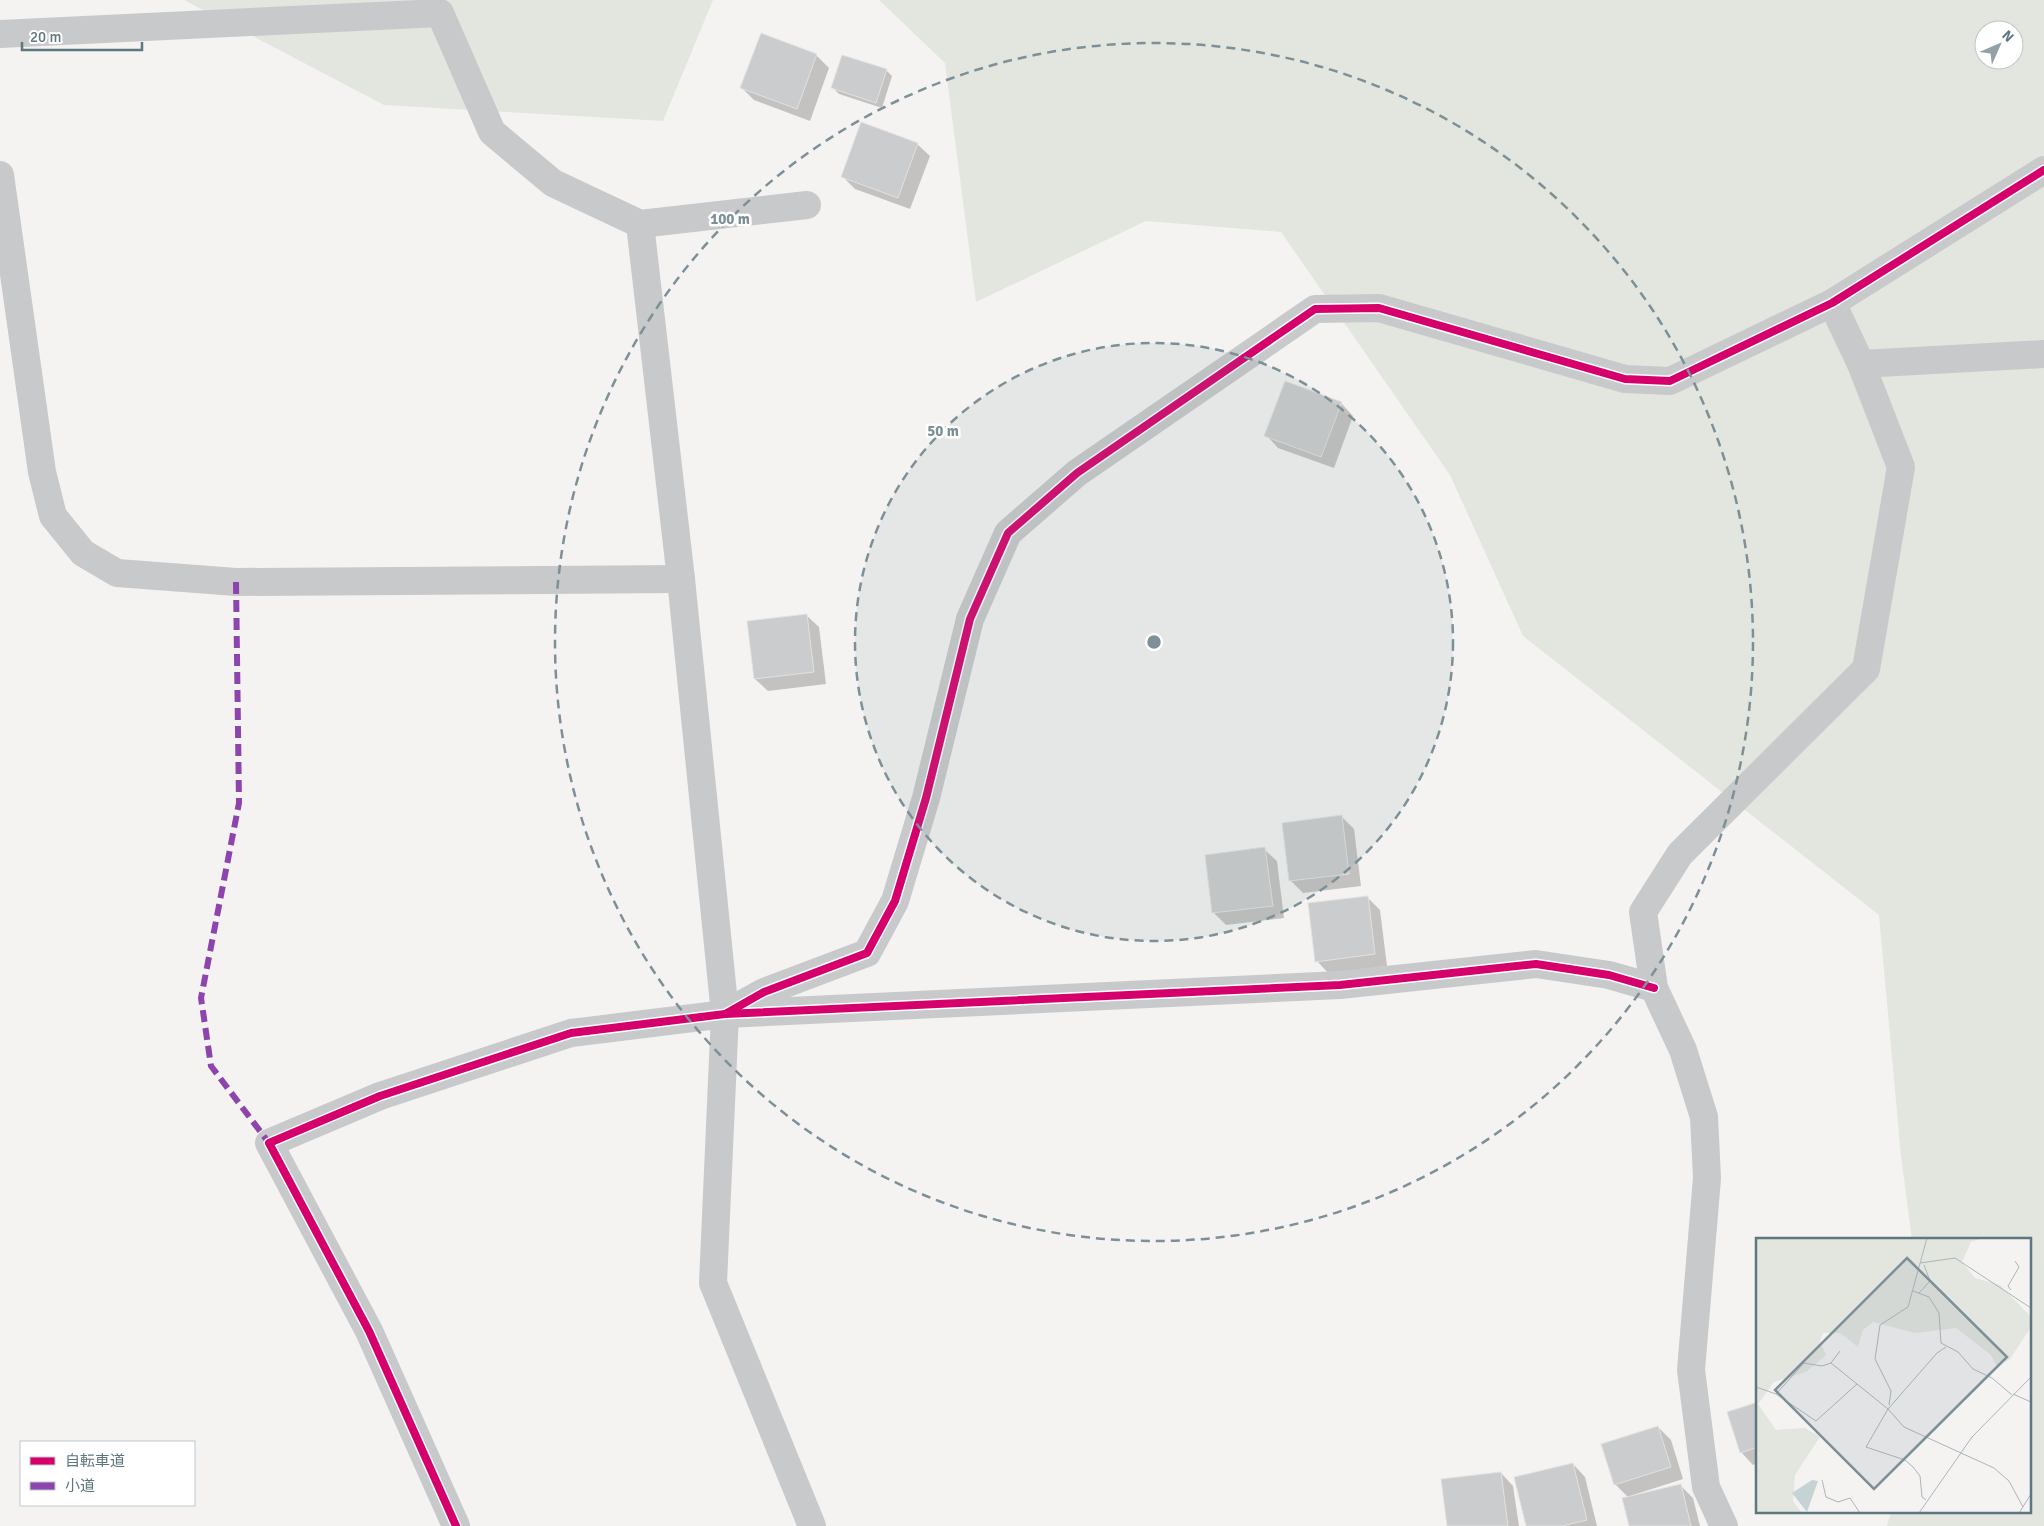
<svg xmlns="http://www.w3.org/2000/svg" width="2044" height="1526" font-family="Signika,'Noto Sans JP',sans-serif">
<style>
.green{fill:#e3e5df;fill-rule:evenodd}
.shadow{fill:#0003}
.building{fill:#cbcccd;stroke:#e3e2e2}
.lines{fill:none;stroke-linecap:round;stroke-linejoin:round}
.minor{stroke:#c8c9ca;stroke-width:28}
.quiet{stroke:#8e44ad;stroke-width:6;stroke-dasharray:12 6;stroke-linecap:butt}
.cycleway-casing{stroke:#fff;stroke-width:11}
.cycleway{stroke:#d6006c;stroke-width:8}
.ring{fill:none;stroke:#7d9097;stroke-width:2.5;stroke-dasharray:9 6}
.inset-road{fill:none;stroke:#aab6ba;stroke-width:1}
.view{fill:#7d9097;fill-opacity:0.15;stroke:#7d9097;stroke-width:2.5}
.inset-edge{fill:none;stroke:#5e767e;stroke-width:2.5}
.centre{fill:#7d9097;stroke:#fff;stroke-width:2.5}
.ring-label{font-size:15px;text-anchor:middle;font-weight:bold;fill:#7d9097;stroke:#fff;stroke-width:5;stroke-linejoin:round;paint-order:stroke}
</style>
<rect width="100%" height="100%" fill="#f4f3f2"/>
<g class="green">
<path d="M184 0H713L663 121 384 105Z"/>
<path d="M879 0H2044V1526H1887L1891 1512H2030V1240H1912L1901 1156 1879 915 1523 636 1450 475 1281 232 1146 221 976 302 945 63ZM1984 30H2014V60H1984Z"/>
</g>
<g class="shadow">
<path d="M816 55 829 68 810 121 754 100 742 88Z"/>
<path d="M886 70 892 76 882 108 839 94 833 88Z"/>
<path d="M917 144 930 156 910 209 855 189 842 176Z"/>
<path d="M1341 403 1353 416 1334 468 1278 448 1266 435Z"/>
<path d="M806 615 819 627 826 684 768 691 755 679Z"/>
<path d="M1341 816 1354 829 1361 886 1303 893 1291 881Z"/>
<path d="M1264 849 1277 861 1284 918 1226 925 1214 913Z"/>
<path d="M1367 897 1380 910 1387 966 1329 974 1317 961Z"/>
<path d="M1758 1404V1463L1753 1465 1741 1452Z"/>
<path d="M1658 1427 1671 1440 1683 1479 1633 1495 1634 1497 1680 1485 1693 1498 1700 1526H1630L1629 1498 1615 1484Z"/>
<path d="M1573 1464 1585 1477 1597 1526H1528Z"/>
<path d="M1501 1473 1513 1486 1519 1526H1449Z"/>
</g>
<g class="building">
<path d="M761 33 817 54 797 109 740 88Z"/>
<path d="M842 55 887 69 876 103 831 88Z"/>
<path d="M861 122 918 143 898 198 841 177Z"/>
<path d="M1285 381 1342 402 1321 457 1264 436Z"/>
<path d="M807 614 814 672 754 679 747 621Z"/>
<path d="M1342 815 1349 874 1289 881 1282 823Z"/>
<path d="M1265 847 1273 906 1212 913 1205 855Z"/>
<path d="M1368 896 1375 954 1315 962 1308 903Z"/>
<path d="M1758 1402V1447L1740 1453 1727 1412Z"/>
<path d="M1658 1426 1671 1467 1614 1485 1601 1444Z"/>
<path d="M1573 1463 1587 1520 1562 1526H1526L1514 1477Z"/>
<path d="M1501 1472 1508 1526H1447L1441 1479Z"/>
<path d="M1681 1484 1691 1526H1629L1622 1498Z"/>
</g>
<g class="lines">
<g class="minor">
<path d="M0 34 440 13 492 132 553 183 640 224 807 205"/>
<path d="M0 175 42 472 53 516 83 553 117 573 236 582 681 579"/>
<path d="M640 224 681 579 725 1014 713 1283 812 1526"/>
<path d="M1861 364 2044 354"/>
<path d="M730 1011 764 992 867 953 895 901 926 798 970 619 1008 533 1077 473 1315 309 1379 308 1625 379 1670 381 1832 303 2044 170"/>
<path d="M456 1526 369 1331 269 1143 380 1096 571 1033 725 1014 1340 985 1536 964 1609 975 1654 988"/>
<path d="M1724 1526 1706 1487 1691 1370 1707 1178 1704 1117 1683 1050 1654 988 1643 912 1680 854 1866 669 1901 467 1861 364 1832 303"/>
</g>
<path class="quiet" d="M236 582 239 803 201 998 211 1066 269 1143"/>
<g class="cycleway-casing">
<g id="cycleway">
<path d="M727 1013 764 992 867 953 895 901 926 798 970 619 1008 533 1077 473 1315 309 1379 308 1625 379 1670 381 1832 303 2044 170"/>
<path d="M456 1526 369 1331 269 1143 380 1096 571 1033 725 1014 1340 985 1536 964 1609 975 1654 988"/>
</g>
</g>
<use href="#cycleway" class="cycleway"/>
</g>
<circle cx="1154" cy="642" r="299" fill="#7d9097" fill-opacity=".12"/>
<g class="ring">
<circle cx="1154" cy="642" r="299"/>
<circle cx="1154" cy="642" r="599"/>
</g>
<g transform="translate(1756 1238)">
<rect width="275" height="275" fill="#f4f3f2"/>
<path d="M0 0H226L215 4 206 24 219 40 244 47 275 79V89L254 121 241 129 235 117 200 90 159 95 117 84 107 92 102 109 84 95H67L64 103 70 117 50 134 18 144 2 166 20 192 49 190 64 199 39 237 37 263 46 275H0Z" fill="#e3e5df"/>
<path d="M56 242 62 243 51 274 36 255Z" fill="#c6d3d4"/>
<path class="inset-road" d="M164 25 199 20 275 70M255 52 252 48 263 29 259 23M157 53 173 59 183 75 185 105 202 114 217 131 236 140 256 157M163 55 174 43 168 27M75 125 132 171 148 189 238 230 253 243 267 269M0 149 20 156 60 183 101 146M20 156 48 125 66 128 75 125 84 113M257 156 275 164M133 167 135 153 119 121 124 87 152 69 171 0M66 242 70 259 82 264 94 260 104 275M170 262 166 259 164 238 157 229 149 222 110 209 132 171 181 115 190 109M163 275 216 199 275 139M263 275 275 256"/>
<path class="view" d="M151 20 251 119 118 251 19 152Z"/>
<rect width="275" height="275" class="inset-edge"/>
</g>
<circle cx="1154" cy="642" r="8" class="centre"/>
<g class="ring-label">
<text x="730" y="224">100 m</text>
<text x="943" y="436">50 m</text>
</g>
<rect x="20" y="1441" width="175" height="65" fill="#ffffff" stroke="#bfc8cb"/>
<rect x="30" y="1457" width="25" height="8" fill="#d6006c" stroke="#bfc8cb"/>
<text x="65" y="1466" font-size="15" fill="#5e767e">自転車道</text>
<rect x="30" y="1482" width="25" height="8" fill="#8e44ad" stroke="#bfc8cb"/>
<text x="65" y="1491" font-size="15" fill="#5e767e">小道</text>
<g transform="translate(1999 45) rotate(45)"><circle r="24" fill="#ffffff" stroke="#bfc8cb"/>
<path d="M0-4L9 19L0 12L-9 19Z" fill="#92a2a7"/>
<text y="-8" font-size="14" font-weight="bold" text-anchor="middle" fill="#5e767e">N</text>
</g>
<path d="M22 42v8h120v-8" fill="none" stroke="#5e767e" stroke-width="2.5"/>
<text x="30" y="42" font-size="15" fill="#5e767e" stroke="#ffffff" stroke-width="4" paint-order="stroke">20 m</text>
</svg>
